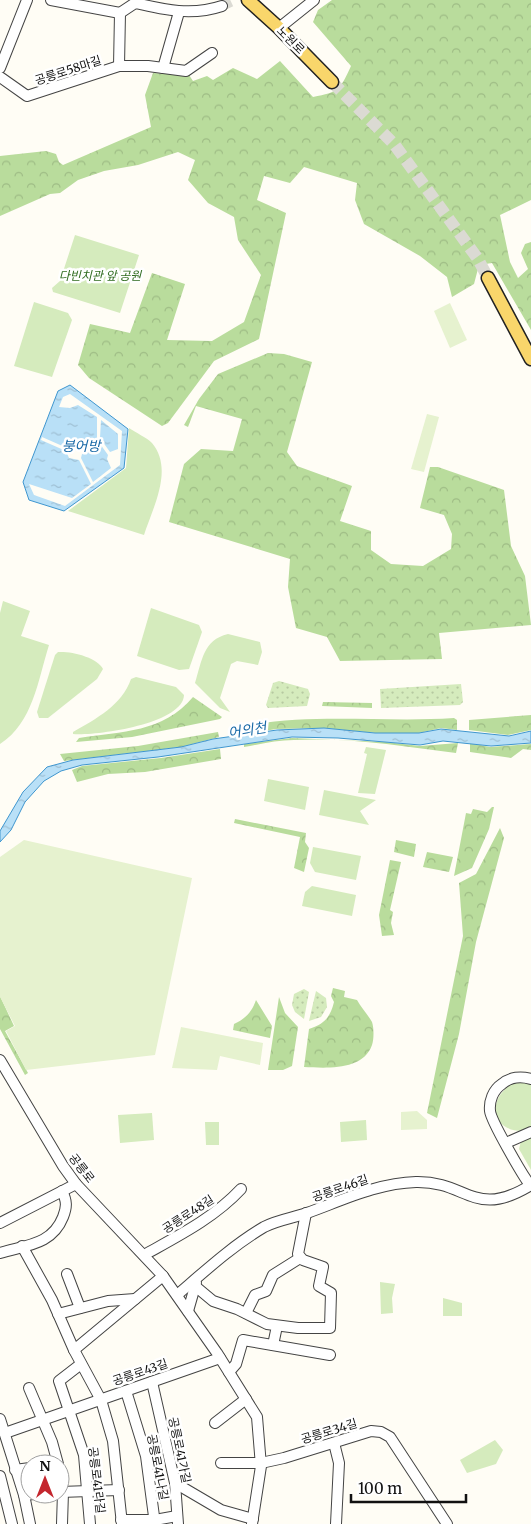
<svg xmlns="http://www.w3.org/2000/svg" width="531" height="1524" font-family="Merriweather,'Noto Sans KR',serif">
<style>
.grass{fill:url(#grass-dots)}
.forest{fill:url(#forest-crowns)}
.park{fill:#d5ebbd}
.pitch{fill:#e6f2cf}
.water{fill:url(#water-ripples);stroke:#3f96cf}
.pier{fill:#fffdf5;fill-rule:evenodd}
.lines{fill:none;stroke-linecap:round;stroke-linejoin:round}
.minor-tunnel{stroke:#dbdad3;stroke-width:10;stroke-dasharray:10 5;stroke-linecap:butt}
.major-tunnel{stroke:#dbdad3;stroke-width:12;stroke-dasharray:12 6;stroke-linecap:butt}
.minor-casing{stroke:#444;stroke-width:12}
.major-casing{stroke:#222;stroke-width:15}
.minor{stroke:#fff;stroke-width:10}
.major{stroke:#f9d66b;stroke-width:12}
.labels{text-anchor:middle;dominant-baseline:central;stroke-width:5;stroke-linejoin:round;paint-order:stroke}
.street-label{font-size:12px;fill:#111;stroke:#fff}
.park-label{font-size:12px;font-style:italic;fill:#2f6b1f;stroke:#fff}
.water-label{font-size:14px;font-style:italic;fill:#1768a6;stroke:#fff}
</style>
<defs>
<pattern id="grass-dots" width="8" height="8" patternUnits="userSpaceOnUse" patternTransform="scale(1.25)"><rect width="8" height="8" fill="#d5ebbd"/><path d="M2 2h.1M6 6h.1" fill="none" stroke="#b6c8a1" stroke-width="1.8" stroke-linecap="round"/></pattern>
<pattern id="forest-crowns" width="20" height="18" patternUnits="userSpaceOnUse" patternTransform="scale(1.25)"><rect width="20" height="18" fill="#b9dc9c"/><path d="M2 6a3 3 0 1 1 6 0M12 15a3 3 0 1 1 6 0" fill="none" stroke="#9ebc85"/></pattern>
<pattern id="water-ripples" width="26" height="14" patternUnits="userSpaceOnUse" patternTransform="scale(1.25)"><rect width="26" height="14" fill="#b9e0f7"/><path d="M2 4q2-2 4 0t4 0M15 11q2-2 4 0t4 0" fill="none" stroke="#9ebfd3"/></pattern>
</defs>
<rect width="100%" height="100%" fill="#fffdf5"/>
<g class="grass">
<path d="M279 681 308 689 310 694 307 706 268 708 266 705 273 683Z"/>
<path d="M461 684 463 702 460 705 381 708 380 689Z"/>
<path d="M304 989 309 992 304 1019 295 1012 292 1005 294 994Z"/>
<path d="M316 991 326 998 327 1007 321 1017 309 1021Z"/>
</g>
<g class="forest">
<path d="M332 0H531V200L500 215 510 262 518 278 528 269 521 253 525 244 531 242V330L492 263 479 265 474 284 452 297 447 277 420 256 364 224 355 200 357 183 304 167 290 183 264 176 257 200 286 213 259 339 214 361 168 423 162 426 89 378 78 365 90 324 130 333 152 273 185 284 167 340 212 341 244 322 261 275 238 240 234 217 208 203 188 180 195 160 178 152 138 165 104 171 78 180 60 193 50 194 0 216V156L46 151 56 154 59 162 63 165 151 127 145 95 153 73 189 75 193 81 207 76 213 80 233 68 257 79 280 61 313 97C339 92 340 90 351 66L313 22 318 10Z"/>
<path d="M268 353 284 354 312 362 287 452 297 466 352 486 340 521 371 531V550L391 564 423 566 451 549 452 534 444 515 420 508 430 467H438L504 490 511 546 525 576 531 625 439 633 442 659 340 661 327 637 296 628 288 587 290 559 169 522 184 464 201 449 233 451 242 419 196 406 188 427 184 425 199 399 218 374Z"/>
<path d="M193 697 222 717 220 719 132 737 76 742 79 738C122 731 163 733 193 697Z"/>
<path d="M323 702 372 703V708L322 706Z"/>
<path d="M531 715V730L508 735 469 730V720Z"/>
<path d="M454 718 457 720V730L441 728 419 733H375L324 728 276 729 241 735 240 727C310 712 383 723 454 718Z"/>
<path d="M218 732 219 737 181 747 64 761 60 754 138 746Z"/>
<path d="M292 738 386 742 420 746 458 743 456 753C403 746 348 737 294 740 278 740 261 744 244 747V744Z"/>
<path d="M470 743 490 747 531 744V750L523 749 511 758 470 752Z"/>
<path d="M220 749 221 759 145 772 108 774 77 782 72 770 82 766 161 758Z"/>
<path d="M492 807H494L489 829 472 868 454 876 466 813 471 814 473 809 487 812Z"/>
<path d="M235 819 306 833 305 842 309 848 304 872 294 868 300 837 234 823Z"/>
<path d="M500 828 504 838 476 942 459 1034 437 1118 427 1113 463 936 459 883 476 874Z"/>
<path d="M396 840 416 844 414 857 394 852Z"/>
<path d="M427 852 453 857 449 872 423 867Z"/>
<path d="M390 860 401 862 390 910 393 912 391 923 394 935 382 936 379 915Z"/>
<path d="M333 988 345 991 344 997 357 1000C361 1007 368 1015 372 1022 374 1028 374 1039 372 1045 363 1071 326 1068 304 1067L309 1029C324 1024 330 1018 334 1002L331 996Z"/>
<path d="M0 996 14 1026 5 1031 28 1073 25 1075 0 1029Z"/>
<path d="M279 997 285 1013 298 1027 292 1066 283 1070H268Z"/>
<path d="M256 1000 272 1026 270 1038 233 1030 234 1024C245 1019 252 1012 256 1000Z"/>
</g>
<g class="park">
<path d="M75 235 139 255 120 313 53 292 52 288 60 281Z"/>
<path d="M34 302 68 313 72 320 52 377 14 366Z"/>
<path d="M129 428C136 433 146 437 152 443 174 469 153 507 144 535L68 511 126 468Z"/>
<path d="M3 601 30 611 21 636 49 645C38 680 33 723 0 744V613Z"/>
<path d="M151 608 199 625 202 632 189 669 179 670 137 656Z"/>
<path d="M228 634 260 642 262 652 258 665 237 661 231 664 220 698 230 712 220 708 195 683C202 661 203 640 228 634Z"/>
<path d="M58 652C71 651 97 657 103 669L97 679 48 718H39L37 712 55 655Z"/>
<path d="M136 677 176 687 184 695C183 724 96 736 73 734V732C96 719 122 705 131 679Z"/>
<path d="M366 747 386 750 375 794 358 793 367 754 364 753Z"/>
<path d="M268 779 309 787 305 810 264 801Z"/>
<path d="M324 790 376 800 360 811 369 825 319 815Z"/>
<path d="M313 847 361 856 356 880 315 872 310 863Z"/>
<path d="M312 886 356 895 352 916 302 906 305 892Z"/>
<path d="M514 1082 531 1083V1130C494 1137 482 1102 514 1082Z"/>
<path d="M152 1113 154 1140 120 1143 118 1115Z"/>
<path d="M366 1120 367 1140 341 1142 340 1122Z"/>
<path d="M205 1122H219V1145H206Z"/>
<path d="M531 1137V1170L519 1149 521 1141Z"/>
<path d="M380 1282 395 1284 392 1298 393 1313 381 1314Z"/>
<path d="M443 1298 462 1303V1316H443Z"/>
<path d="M495 1440 503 1450 496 1464 467 1473 460 1460Z"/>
</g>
<g class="pitch">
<path d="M450 303 467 340 450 348 434 311Z"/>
<path d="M427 414 439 417 424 472 411 469Z"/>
<path d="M24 840 192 878 155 1055 26 1070 6 1031 15 1026 0 997V857Z"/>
<path d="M181 1027 263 1043 260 1065 220 1056 217 1070 172 1068Z"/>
<path d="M417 1111 427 1120V1129L401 1130V1112Z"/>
</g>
<g class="water">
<path d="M70 385 128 429 124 468 64 511 29 500 23 482 58 391Z"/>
<path d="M324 728 375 733H419L441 729 509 736 531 731V743L491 746 443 741 420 745 338 738 292 737 158 757 82 765 61 771 44 781 25 802 11 830 0 842V831L23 792 47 767 73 760 181 747 213 739 277 730Z"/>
</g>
<path class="pier" d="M70 394 122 431 120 465 65 506 34 495 29 484 72 498 91 484 79 460 69 458 66 451 41 440 42 437 67 448 70 444 78 443 82 447 97 438V417L78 405 70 408 59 407 63 397ZM101 420 118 434V449L110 452 100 438ZM98 441 108 455 107 459 111 468 93 482 81 458 83 450Z"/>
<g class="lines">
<path class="minor-tunnel" d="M222 6 235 0"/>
<path class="major-tunnel" d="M332 82 394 144 478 259 488 278"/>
<g class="minor-casing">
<g id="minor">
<path d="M51 0 120 13"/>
<path d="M120 13 135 3C165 10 192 16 222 6"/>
<path d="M279 28 314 0"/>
<path d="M119 66 120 13"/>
<path d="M0 68 27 0"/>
<path d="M163 68 179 12"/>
<path d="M0 77 27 96 119 66H148L186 71 212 53"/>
<path d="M0 1060 63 1166 76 1184 163 1276 217 1353 257 1417 261 1466 252 1524"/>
<path d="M506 1143 531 1132"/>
<path d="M530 1185C523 1176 491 1121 490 1111 489 1101 493 1090 502 1084 510 1077 521 1076 531 1079"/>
<path d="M0 1223 76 1184"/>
<path d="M22 1246 52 1300 74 1350 101 1400 113 1441 122 1524"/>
<path d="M0 1253C26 1245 52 1245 63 1217 67 1207 67 1201 62 1191"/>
<path d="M144 1255C178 1236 214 1218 241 1189"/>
<path d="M67 1274 80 1308"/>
<path d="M195 1286 213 1301 237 1309 267 1324 298 1328H330L331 1293 319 1286 323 1267 303 1260 298 1254 306 1213"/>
<path d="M177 1295C205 1271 232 1246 264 1227 277 1220 293 1218 307 1213 343 1200 378 1183 416 1182 468 1181 474 1220 531 1185"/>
<path d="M188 1311 196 1283"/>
<path d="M246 1313 255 1295 266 1291 273 1275 300 1258"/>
<path d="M58 1314 108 1301 135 1299"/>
<path d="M273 1345 277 1326"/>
<path d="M74 1350 163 1276"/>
<path d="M81 1364 59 1381 84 1455 90 1524"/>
<path d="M229 1372 236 1364 243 1340 330 1355"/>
<path d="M152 1382 175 1483 178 1524"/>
<path d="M29 1388 52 1442 58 1464"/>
<path d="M126 1391 146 1456 155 1524"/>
<path d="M0 1419 24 1495 30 1524"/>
<path d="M215 1423 246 1399"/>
<path d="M5 1433 220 1358"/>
<path d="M334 1443 339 1463 336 1524"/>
<path d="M221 1463H261L284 1458 371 1431 381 1432 390 1437 447 1524"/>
<path d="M15 1470 30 1468"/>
<path d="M0 1476 12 1524"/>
<path d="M60 1476 63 1492 62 1524"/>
<path d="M175 1483 221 1510 253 1519"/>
<path d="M60 1492 119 1490"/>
<path d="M24 1495 34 1494"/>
<path d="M121 1520H155L177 1516"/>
</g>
</g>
<g class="major-casing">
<g id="major">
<path d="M248 0 279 28 332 82"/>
<path d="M488 278 531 359"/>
</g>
</g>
<use href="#minor" class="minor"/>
<use href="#major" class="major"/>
</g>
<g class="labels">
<g class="street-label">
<text transform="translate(291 40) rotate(45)">노원로</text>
<text transform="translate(68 70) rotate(-18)">공릉로58마길</text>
<text transform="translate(82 1168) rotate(52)">공릉로</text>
<text transform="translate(340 1188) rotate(-19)">공릉로46길</text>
<text transform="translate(188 1214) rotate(-33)">공릉로48길</text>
<text transform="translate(140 1372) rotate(-19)">공릉로43길</text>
<text transform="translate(329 1431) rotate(-17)">공릉로34길</text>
<text transform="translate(180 1450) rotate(78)">공릉로41가길</text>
<text transform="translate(158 1467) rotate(79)">공릉로41나길</text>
<text transform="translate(97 1480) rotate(83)">공릉로41라길</text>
</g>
<g class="park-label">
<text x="100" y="275">다빈치관 앞 공원</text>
</g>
<g class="water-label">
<text x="81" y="446">붕어방</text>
<text transform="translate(247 730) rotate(-9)">어의천</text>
</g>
</g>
<g transform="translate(45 1479)"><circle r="24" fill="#ffffff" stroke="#a0a0a0"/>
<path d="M0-4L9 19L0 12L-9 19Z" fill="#c4262e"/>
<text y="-8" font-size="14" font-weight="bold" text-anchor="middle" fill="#111111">N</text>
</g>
<path d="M351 1494v8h115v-8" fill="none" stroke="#111111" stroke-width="2.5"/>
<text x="358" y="1494" font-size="15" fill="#111111" stroke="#ffffff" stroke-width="4" paint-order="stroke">100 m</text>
</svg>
